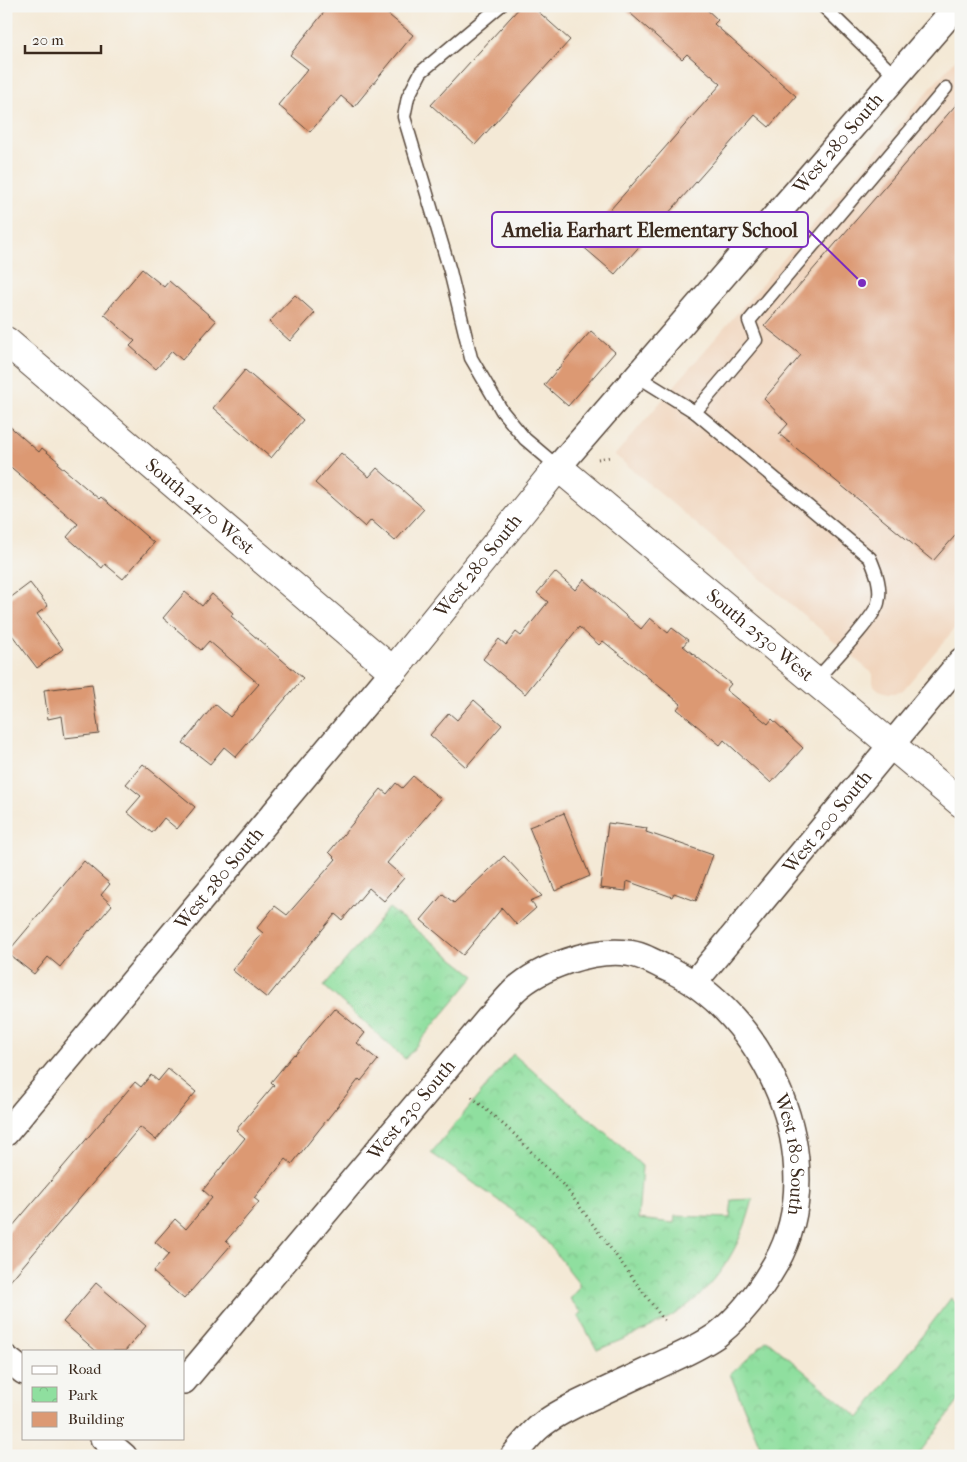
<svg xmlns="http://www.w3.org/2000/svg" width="967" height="1462" font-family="'IM FELL French Canon',serif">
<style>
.built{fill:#f1d5bd}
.park{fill:url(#park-crowns);stroke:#65845e}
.building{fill:#dc9973}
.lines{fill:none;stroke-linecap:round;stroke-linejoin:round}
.service-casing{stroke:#57473a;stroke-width:15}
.minor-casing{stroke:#57473a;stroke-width:28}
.tertiary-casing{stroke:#57473a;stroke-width:30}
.path{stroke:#57473a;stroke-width:3;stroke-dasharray:1 4;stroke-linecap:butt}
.service{stroke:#fff;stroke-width:12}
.minor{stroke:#fff;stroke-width:25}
.tertiary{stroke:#fff;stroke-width:28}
.labels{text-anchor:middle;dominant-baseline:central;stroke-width:4;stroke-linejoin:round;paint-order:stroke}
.street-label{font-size:19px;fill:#3b2a1e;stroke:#f6f6f2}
.leader{fill:none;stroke:#7b2cbf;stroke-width:2}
.callout-dot{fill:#7b2cbf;stroke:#f6f6f2;stroke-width:2}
.callout{fill:#f6f6f2;stroke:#7b2cbf;stroke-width:2}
.callout-label{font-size:20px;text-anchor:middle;font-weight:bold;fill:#3b2a1e}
</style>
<defs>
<pattern id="park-crowns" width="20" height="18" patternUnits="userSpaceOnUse" patternTransform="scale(1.25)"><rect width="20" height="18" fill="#8fdf9f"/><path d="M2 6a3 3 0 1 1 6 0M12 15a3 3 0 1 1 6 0" fill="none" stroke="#7cc088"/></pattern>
</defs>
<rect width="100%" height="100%" fill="#f6f6f2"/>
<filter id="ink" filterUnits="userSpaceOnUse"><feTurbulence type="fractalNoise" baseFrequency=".02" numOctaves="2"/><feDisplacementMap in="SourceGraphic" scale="10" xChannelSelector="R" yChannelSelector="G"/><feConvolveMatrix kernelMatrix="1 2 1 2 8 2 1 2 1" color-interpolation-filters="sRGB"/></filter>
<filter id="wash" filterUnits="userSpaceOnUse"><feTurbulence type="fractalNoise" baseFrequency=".0096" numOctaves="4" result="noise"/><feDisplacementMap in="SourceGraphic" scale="20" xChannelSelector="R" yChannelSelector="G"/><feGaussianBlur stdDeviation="1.12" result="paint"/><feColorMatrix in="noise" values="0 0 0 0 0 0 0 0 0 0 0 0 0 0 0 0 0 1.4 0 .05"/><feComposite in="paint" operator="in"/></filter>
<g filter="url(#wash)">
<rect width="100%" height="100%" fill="#f4e9d6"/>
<path class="built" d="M961 53V621L903 690 895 693H888L879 690 873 685V674L615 455Z"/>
<g class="park">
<path d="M389 908 475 976 405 1059 324 986Z"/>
<path d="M513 1054 614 1140 642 1166 638 1219 674 1223 675 1216 730 1218 732 1200 753 1199C741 1248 714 1292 670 1317 647 1330 621 1340 597 1350L578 1315 582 1313 570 1299 579 1289V1283L547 1242 512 1210 431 1153Z"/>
<path d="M951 1298 961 1308V1398L917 1456H764L730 1374 767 1340 859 1418Z"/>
</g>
<g id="blocks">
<g class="building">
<path d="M329 6H378L413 35 354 107 341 96 310 132 278 105 308 69 290 55Z"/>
<path d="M521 6H532L570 40 475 145 431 105Z"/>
<path d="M622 6H703L718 20 714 24 796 96 769 127 755 115 615 274 580 244 721 84 687 54 682 59Z"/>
<path d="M961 99V529L933 561 779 434 788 424 764 399 801 355 764 326Z"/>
<path d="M142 269 164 287 169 281 216 321 182 360 172 351 156 369 130 346 135 341 104 314Z"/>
<path d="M295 295 315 313 290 341 269 322Z"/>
<path d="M591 331 615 352 568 406 544 385Z"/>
<path d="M245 370 303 420 271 458 213 408Z"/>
<path d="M6 423 39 452 42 448 59 462 58 464 99 499 101 497 154 543 123 579 105 564 102 568 67 537 78 524 6 463Z"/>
<path d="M341 453 369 477 377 468 424 509 395 541 371 520 365 527 315 483Z"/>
<path d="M555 572 575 590 584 579 641 629 650 618 668 633 672 628 688 640 683 646 731 684 726 690 768 724 772 719 803 748 771 783 724 740 720 745 677 709 681 704 603 641 599 645 579 627 525 694 483 659 499 639 506 645 516 632 521 636 548 602 537 593Z"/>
<path d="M30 583 48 606 37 614 63 649 37 668 6 627V601Z"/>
<path d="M185 592 202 606 212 594 233 613 231 616 303 678 236 757 224 747 210 764 183 743 215 704 230 717 259 684 209 641 201 650 163 618Z"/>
<path d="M92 684 99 734 65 738 62 716 48 719 44 690Z"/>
<path d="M474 700 502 725 466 767 430 735 449 713 457 720Z"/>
<path d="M143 764 195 807 177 829 164 818 152 833 127 812 141 796 126 784Z"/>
<path d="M413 776 441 799 387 863 404 878 384 901 369 888 342 920 335 914 267 998 232 970 263 933 257 928 275 906 287 915 336 859 329 852 381 789 387 794 396 783 402 788Z"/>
<path d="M564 813 590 876 555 891 529 827Z"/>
<path d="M608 823 647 828 646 832 713 855 696 901 674 893 672 897 627 881 626 891 600 888Z"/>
<path d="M504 856 542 896 530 901 536 908 517 925 502 908 463 955 421 920 443 894 454 903Z"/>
<path d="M84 861 110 884 101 895 112 905 90 931 89 930 60 967 48 957 34 974 7 953Z"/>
<path d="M334 1008 365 1033 357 1043 378 1060 361 1081 359 1079 292 1164 286 1159 254 1198 259 1202 226 1241 231 1245 184 1299 153 1272 169 1254 155 1242 175 1219 186 1229 212 1198 203 1190 245 1138 236 1130 274 1085 271 1082 294 1054 295 1055Z"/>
<path d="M168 1069 196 1092 156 1140 140 1127 6 1286V1234L135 1082 141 1087 151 1075 158 1081Z"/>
<path d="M96 1283 146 1326 125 1351H96L63 1322Z"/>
</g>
</g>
</g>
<g filter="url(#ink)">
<use href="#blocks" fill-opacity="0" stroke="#57473a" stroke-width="1"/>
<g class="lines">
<g class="service-casing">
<g id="service">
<path d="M500 6 421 72 408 97 404 117 450 271 471 358 502 411 525 439 558 467"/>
<path d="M823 6 896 77"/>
<path d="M637 376 695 412"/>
<path d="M815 681C828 666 874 619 878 603 882 587 876 572 870 558L695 412 756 340 749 321 946 88"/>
</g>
</g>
<g class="minor-casing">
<g id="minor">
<path id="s1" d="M558 467 957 6"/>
<path id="s2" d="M694 983 961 661"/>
<path id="s3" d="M6 1133 393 671"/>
<path d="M6 1358 24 1372"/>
<path id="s4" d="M184 1381 488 1019C497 1010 506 999 515 990 541 966 592 949 627 953 640 954 652 961 664 967 766 1011 833 1162 776 1263 761 1289 741 1316 717 1335 701 1346 684 1354 666 1362 645 1372 623 1382 602 1392 582 1402 561 1410 543 1424 532 1432 522 1445 513 1456"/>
<path d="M103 1438 124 1456"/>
</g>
</g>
<g class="tertiary-casing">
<g id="tertiary">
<path id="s5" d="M6 341 393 671 558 467 961 803"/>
</g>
</g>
<g class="path">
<path d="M598 459 610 457"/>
<path d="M472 1097 514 1134 565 1187 666 1323"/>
</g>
<use href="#service" class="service"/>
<use href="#minor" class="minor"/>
<use href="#tertiary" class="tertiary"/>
</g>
</g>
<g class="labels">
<g class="street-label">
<text stroke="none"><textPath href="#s1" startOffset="428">West 280 South</textPath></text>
<text stroke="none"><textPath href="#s5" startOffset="255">South 2470 West</textPath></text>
<text stroke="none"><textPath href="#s5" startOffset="644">West 280 South</textPath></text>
<text stroke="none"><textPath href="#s5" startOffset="1034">South 2530 West</textPath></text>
<text stroke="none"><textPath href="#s2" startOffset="209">West 200 South</textPath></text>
<text stroke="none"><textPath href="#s3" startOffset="332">West 280 South</textPath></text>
<text stroke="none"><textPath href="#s4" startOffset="354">West 230 South</textPath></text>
<text stroke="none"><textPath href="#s4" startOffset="911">West 180 South</textPath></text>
</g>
</g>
<path class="leader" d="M862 283L808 230"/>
<circle class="callout-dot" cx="862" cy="283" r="5"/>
<rect class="callout" x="492" y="212" width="316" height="35" rx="5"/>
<g class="callout-label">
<text x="650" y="237">Amelia Earhart Elementary School</text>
</g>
<rect width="967" height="1462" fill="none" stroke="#f6f6f2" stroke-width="25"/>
<rect x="22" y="1350" width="162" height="90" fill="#f6f6f2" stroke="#aba49d"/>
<rect x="32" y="1366" width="25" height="8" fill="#ffffff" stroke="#aba49d"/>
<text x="68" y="1374" font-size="15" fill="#3b2a1e">Road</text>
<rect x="32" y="1387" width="25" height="15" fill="url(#park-crowns)" stroke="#aba49d"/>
<text x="68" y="1400" font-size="15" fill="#3b2a1e">Park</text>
<rect x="32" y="1412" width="25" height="15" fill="#dc9973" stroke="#aba49d"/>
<text x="68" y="1424" font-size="15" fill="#3b2a1e">Building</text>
<path d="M25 45v8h76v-8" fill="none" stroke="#3b2a1e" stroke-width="2.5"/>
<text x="32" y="45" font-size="15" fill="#3b2a1e" stroke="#f6f6f2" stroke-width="4" paint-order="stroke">20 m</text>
</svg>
